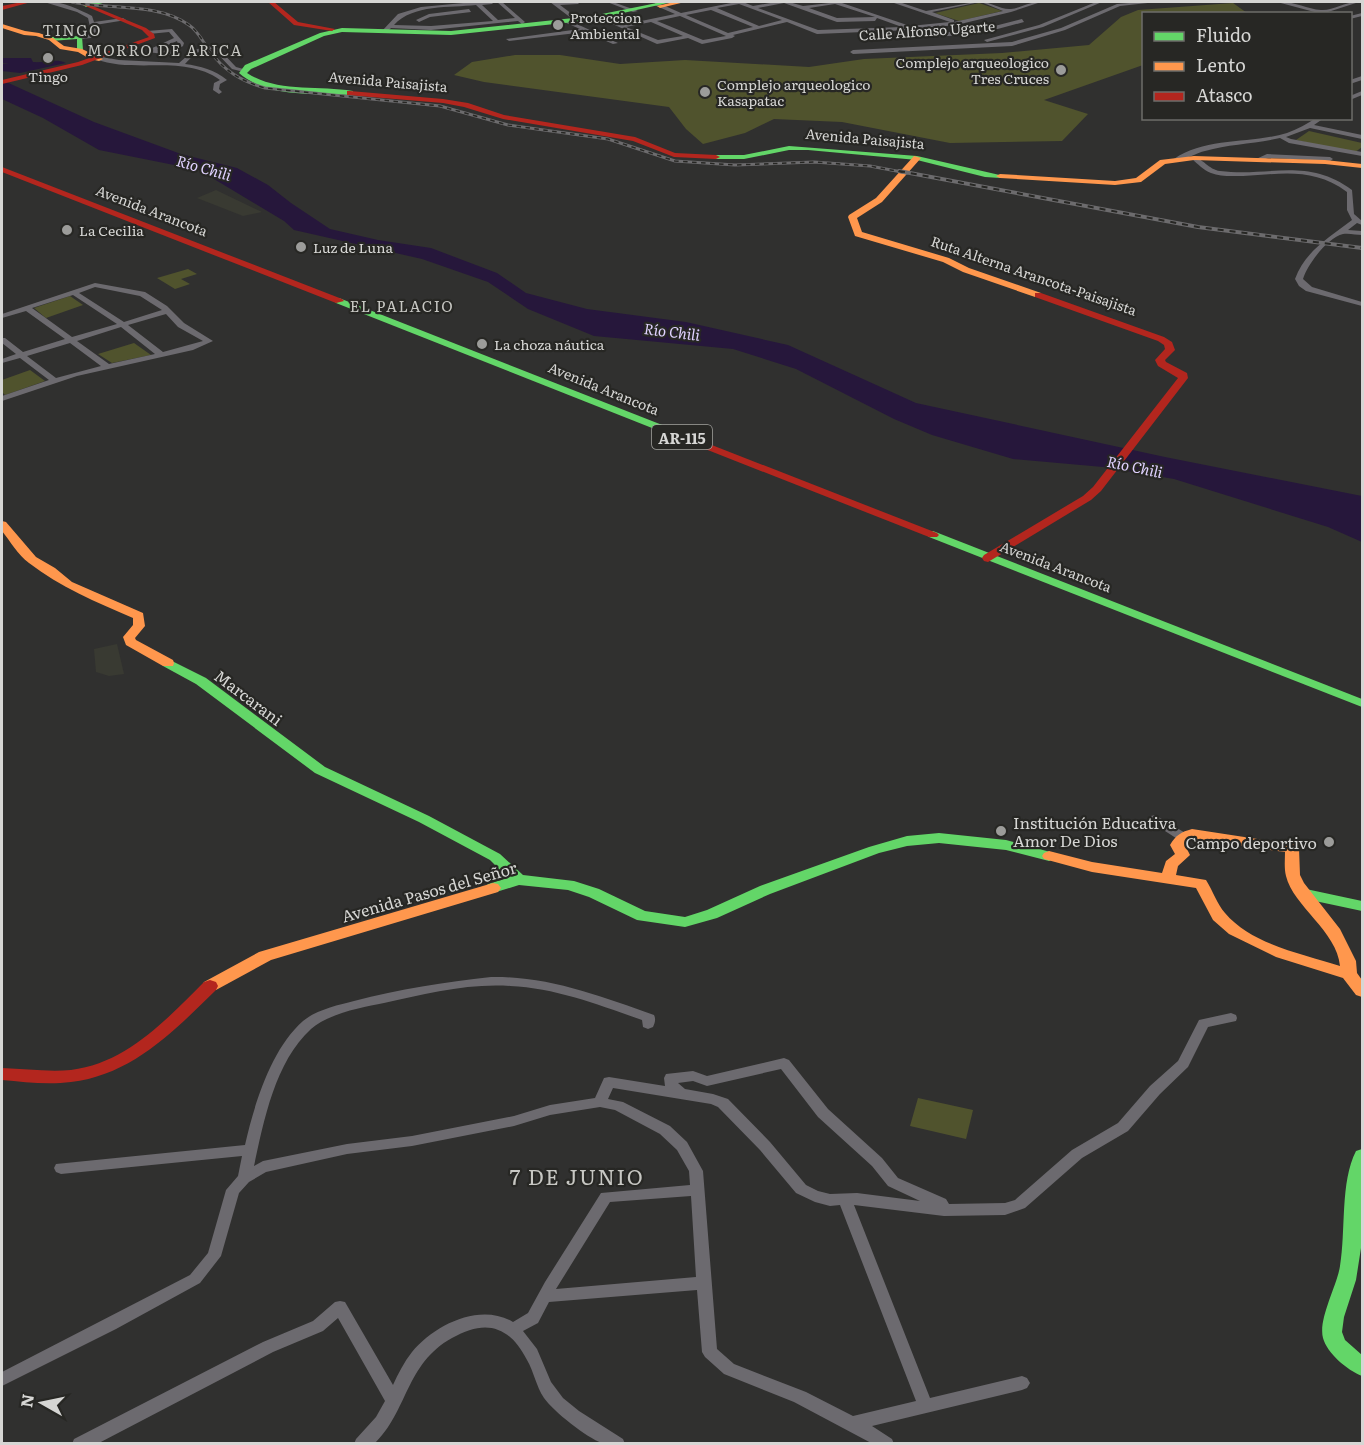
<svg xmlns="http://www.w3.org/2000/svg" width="1364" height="1445" font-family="Literata,serif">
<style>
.built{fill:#393a32}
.green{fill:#50532d}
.water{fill:#26173b}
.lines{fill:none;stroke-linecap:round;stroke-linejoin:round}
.street{fill:#6c6a6f;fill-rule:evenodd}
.fast{fill:#63d668;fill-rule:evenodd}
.slow{fill:#ff974d;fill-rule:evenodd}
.jam{fill:#b3261e;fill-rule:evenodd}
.rail-far1-casing{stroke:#6c6b6d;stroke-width:3}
.rail-casing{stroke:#6c6b6d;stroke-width:4}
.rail-far1{stroke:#272724;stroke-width:1.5;stroke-dasharray:4.5;stroke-linecap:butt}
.rail{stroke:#272724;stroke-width:2;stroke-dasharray:6;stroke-linecap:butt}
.poi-dot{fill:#9c9c9a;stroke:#272724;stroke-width:2}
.labels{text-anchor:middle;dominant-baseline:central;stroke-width:4.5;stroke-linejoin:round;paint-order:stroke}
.far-poi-label{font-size:14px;fill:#d6d6d4;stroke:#272724;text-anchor:start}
.far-street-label{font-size:14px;fill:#d6d6d4;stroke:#272724}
.far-neighbourhood-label{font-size:15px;letter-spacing:1.5px;fill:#c7c7c3;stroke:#272724}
.far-water-label{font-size:15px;font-style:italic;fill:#e0d2ff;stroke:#272724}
.shield{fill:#272724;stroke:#a2a29f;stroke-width:1.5}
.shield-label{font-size:15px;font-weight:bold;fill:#d6d6d4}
.street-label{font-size:16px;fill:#d6d6d4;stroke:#272724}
.poi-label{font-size:16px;fill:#d6d6d4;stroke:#272724;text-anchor:start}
.near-neighbourhood-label{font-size:21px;letter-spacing:1.5px;fill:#c7c7c3;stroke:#272724}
</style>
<rect width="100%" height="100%" fill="#30302f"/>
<g class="built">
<path d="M216 190 262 212 243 216 197 198Z"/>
<path d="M117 644 124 674 109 676 96 672 94 649Z"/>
</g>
<g class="green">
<path d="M979 3 1002 11 959 21 935 13Z"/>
<path d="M1233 3 1247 13 1144 14 1143 65 1044 100 1088 114 1062 141 950 143 842 122 774 119 745 133 703 144 686 129 669 107 484 82 454 75 472 62 515 55H560L620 64 685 60 809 67 864 59 1002 53 1089 45 1121 17 1138 10Z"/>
<path d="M1309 131 1362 143V147L1354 153 1296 140Z"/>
<path d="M188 269 197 274 181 279 190 284 175 289 157 278Z"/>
<path d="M70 296 83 305 46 318 34 308Z"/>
<path d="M134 343 151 355 112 363 98 354Z"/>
<path d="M30 370 45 381 5 395 2 392V380Z"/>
<path d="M918 1098 973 1110 966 1139 910 1126Z"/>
</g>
<g class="water">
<path d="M2 58H31L33 62C44 63 57 58 66 63L20 73 2 71V64L9 63H2Z"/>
<path d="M2 80 94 122 181 154 237 168 268 185 291 203 330 229 378 240 431 248 497 273 526 293 587 309 686 322 788 345 916 403 1165 457 1362 496V542L1328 527 1174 479 1103 467 1013 459 932 435 894 419 796 369 733 349 594 336 528 309 488 282 422 259 294 230 284 221 199 170 99 150 43 118 2 99Z"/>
</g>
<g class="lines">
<g class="street">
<path d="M44 2C59 0 79 9 92 16L94 22 123 18 126 20 95 25 97 31 91 38 80 39 78 36 88 35 91 31 88 18 77 12Z"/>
<path d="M474 2H494L492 4 482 5 498 20 515 18 497 2H502L525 22 522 24 518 21 431 30 391 28 387 32 382 31 398 14 421 7ZM476 5 493 21 431 26 394 25C413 4 450 8 476 5Z"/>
<path d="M550 2H580L578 4 560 5 580 20 575 21Z"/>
<path d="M607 2H613L638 11 633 12Z"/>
<path d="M656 2 681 13 736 2H743L753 6 776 2H789L803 6 839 2 910 26 950 22 894 3V2H899L926 11 975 2V3L932 12 954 20V22L1003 11 981 2C991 2 1001 10 1011 9 1021 8 1030 1 1041 2L1011 12 956 25 914 29 918 34 979 30 1022 19 1024 22 979 34 917 38 909 30 817 34 787 22 733 35 735 36 732 38 702 44 688 38 657 44 597 17 602 16 622 25 675 14 654 5ZM784 3 837 22 875 21 877 18 902 27 818 30 758 8ZM739 4 782 20 759 26 717 8ZM835 4 875 17 837 18 809 8ZM711 10 753 27 728 33 686 15ZM680 16 726 36 703 40 657 21ZM651 22 683 36 658 40 626 27Z"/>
<path d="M1096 2H1102L1043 27 987 42 984 40 1039 25Z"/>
<path d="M1142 2H1157L1120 6 1065 30 1012 46 853 54 850 52 853 50 1012 42 1061 28 1117 4Z"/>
<path d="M1277 2C1292 0 1306 9 1321 10 1333 11 1346 1 1359 2L1328 12 1332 14H1322Z"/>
<path d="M469 9 471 12 430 17 419 22 416 20 429 14Z"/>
<path d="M1362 13V16L1350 19V16Z"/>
<path d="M566 19 618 43 613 44 585 32 509 41 506 39 580 29 564 22Z"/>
<path d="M172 29 184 43 183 46 170 55 148 52V50L174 38 169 32 149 34 147 31ZM177 41 178 44 169 51 157 50Z"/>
<path d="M210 46 217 47 236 67 247 70 244 72 232 69 213 49C200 48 193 55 185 64 200 66 215 70 227 80L220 84 219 89 222 92 219 94 213 90 214 83 220 80C184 54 132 74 96 59L102 57 119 60 179 63 194 50Z"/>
<path d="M1362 76V80L1350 84V80Z"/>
<path d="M1362 91V95L1350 100V96Z"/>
<path d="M1316 118H1324L1314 125 1362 135V139L1310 128 1286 137 1291 139 1362 152V156L1289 143 1280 138C1255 144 1229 144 1205 151 1196 153 1182 162 1174 159 1206 137 1251 144 1287 133 1298 129 1307 124 1316 118Z"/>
<path d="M1267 154 1330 157 1333 159 1330 161 1268 158 1257 162 1254 160Z"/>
<path d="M1192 157C1202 157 1209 170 1220 171 1270 177 1307 157 1352 190L1354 214 1362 221V225L1357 223 1348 230 1362 231V235C1357 235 1349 233 1343 234 1328 237 1307 265 1303 279L1312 287 1362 302V306L1306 291 1299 286 1295 279C1305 251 1330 237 1352 220L1347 210V192C1313 167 1282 174 1243 176 1233 176 1220 177 1211 173 1203 170 1198 164 1192 159Z"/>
<path d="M95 283 145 292 167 306 184 323 213 341 193 350 77 376 2 401V396L49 380 20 358 2 363V359L16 354 2 343V338H5L23 352 65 339 26 311 2 318V314ZM95 287 140 296 162 310 124 322 79 293ZM73 295 117 324 72 337 32 308ZM166 314 178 327 203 341 163 352 128 325ZM121 327 155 354 109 364 77 341ZM70 343 101 366 56 378 27 356Z"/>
<path d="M1155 815 1187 834 1189 837 1187 840H1179L1151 822 1149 819 1151 816Z"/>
<path d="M491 977C548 976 600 996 654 1015 656 1019 655 1023 653 1027L648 1029 643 1027 642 1020C599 1005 556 988 510 986 469 983 424 994 384 1003 362 1007 328 1014 311 1029 275 1062 264 1120 254 1166L263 1161 347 1144 412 1136 514 1116 550 1105 595 1098 604 1078 609 1077 665 1086 664 1078 666 1074 693 1071 707 1076 784 1058 789 1060 828 1109 882 1158 898 1178 946 1199 949 1204 1005 1203 1015 1200 1072 1150 1118 1123 1150 1086 1178 1061 1199 1020 1231 1013 1236 1015 1237 1018 1236 1021 1208 1027 1188 1067 1160 1094 1128 1131 1082 1158 1025 1208 1005 1215 944 1216 854 1205 930 1398 1022 1376 1027 1378 1030 1383 1027 1388 1022 1390 872 1426 892 1439 894 1444H873L794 1402 724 1374 705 1357 702 1352 697 1290 549 1302 538 1323 523 1331 537 1349 551 1382 563 1398 579 1411 623 1439 625 1444C618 1444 608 1445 602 1443 587 1438 553 1411 544 1398 536 1386 534 1372 527 1360 509 1325 485 1319 452 1338 405 1364 408 1412 374 1444H354L356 1439 376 1417 385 1401 338 1318 323 1331 273 1352 97 1444H72L74 1439 263 1342 313 1321 335 1302 340 1301 345 1302 393 1385C398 1374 404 1362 412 1352 434 1325 480 1302 513 1322L528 1313 545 1282 601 1193 690 1185 689 1171 677 1150 660 1134 615 1110 600 1107 550 1115 514 1126 412 1146 347 1154 266 1172 249 1182 239 1193 221 1256 200 1283 116 1329 2 1386V1372L190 1275 208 1253 226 1190 238 1176 242 1156 61 1174 56 1172 54 1168 56 1164 245 1145C254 1105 271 1049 303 1021 316 1010 338 1005 354 1001 399 989 445 982 491 977ZM781 1069 818 1117 872 1166 888 1186 920 1201 857 1193 830 1194 818 1191 806 1185 770 1142 728 1099 713 1094 685 1089 678 1083 693 1081 707 1086ZM613 1088 711 1104 718 1107 760 1150 796 1193 815 1202 830 1206 840 1205 916 1401 853 1416 806 1392 734 1364 717 1349 703 1171 687 1142 670 1126 623 1102 608 1099ZM691 1196 696 1277 556 1289 610 1202Z"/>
</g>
<g class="fast">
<path d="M95 2H107L86 7 83 5Z"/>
<path d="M662 2H672L592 20 451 35 342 32 324 36 251 69 247 73C278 93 317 85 353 91V95H350C316 93 267 98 239 73L245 65 320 33 342 28 451 31 592 16Z"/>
<path d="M82 36 83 50 80 52 77 50V39L51 41 48 39 51 37Z"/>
<path d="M789 146 917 156 1004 176 1000 178 985 177 917 160 808 150H789L744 159H716L712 157 716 155H744Z"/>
<path d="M339 298 703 441 704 443 699 446 695 445 336 303 334 301Z"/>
<path d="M933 531 1362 699V707L929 537 927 535 929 533Z"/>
<path d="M168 659 206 678 325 767 429 816 500 854 523 875 574 881 599 889 645 911 685 917 707 910 760 886 869 847 907 836 939 833 1006 840 1054 853 1056 856 1054 859 1049 861 1006 850 939 843 907 846 879 853 770 894 717 918 685 927 637 920 589 897 568 890 519 885 493 893 488 892 485 888 488 884 508 878 490 860 419 822 315 773 196 684 163 666 162 663Z"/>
<path d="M1306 889 1362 901V911L1301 898 1298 894 1301 890Z"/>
<path d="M1362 1149 1361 1248 1356 1280 1344 1317 1342 1332 1345 1340 1362 1355V1376C1347 1370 1327 1353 1323 1338 1318 1319 1337 1286 1340 1266 1346 1231 1340 1182 1356 1151Z"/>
</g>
<g class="slow">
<path d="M674 2H685L660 8 657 6Z"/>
<path d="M2 24 25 31 39 33 53 38 64 46 82 49 103 59 99 61 90 59 78 52 60 49 49 40 36 36 24 35 2 28Z"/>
<path d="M914 156 921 158 882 202 857 218 862 232 949 258 969 268 1041 293V297H1035L963 272 943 262 855 236 848 217 849 215 876 198Z"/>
<path d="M1194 156 1325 160 1362 164V168L1325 164 1194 160 1165 164 1141 182 1115 185 1000 178 996 176 1000 174 1115 181 1136 178 1160 160Z"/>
<path d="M2 521 6 522 36 557 55 568 72 582 143 613 145 626 135 638 136 640 173 660 174 663 173 666H163L126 645 123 637 133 625V618C96 602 60 587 29 563 18 555 10 541 2 531Z"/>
<path d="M1192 829 1297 845 1299 848 1300 875 1304 883 1340 929 1356 961 1357 973 1362 980V997L1356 995 1343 978 1276 957 1229 934 1213 920 1196 888 1092 872 1044 859 1042 856 1044 853 1049 851 1092 862 1162 873 1166 861 1175 854 1170 845C1176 835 1181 832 1192 829ZM1193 839 1285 852C1285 859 1284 868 1286 876 1293 906 1337 931 1340 966 1303 954 1252 945 1225 913 1217 904 1213 891 1206 880L1176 875 1178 866 1190 855 1185 845Z"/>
<path d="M493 883 498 884 501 888 498 892 271 960 216 990H204L202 986 204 982 259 952Z"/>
</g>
<g class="jam">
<path d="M22 2H31L2 10V6Z"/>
<path d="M76 2H83L146 28 154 34 155 38 82 65 2 84V80L78 62 149 37 142 30Z"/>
<path d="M268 2H274L298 22 335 29 332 31 294 25Z"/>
<path d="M350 91 443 99 468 103 504 115 635 137 675 153 716 155 720 157 716 159 674 157 633 141 503 119 464 107 443 103 347 95V91Z"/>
<path d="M2 167 342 299 344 301 336 303 2 172Z"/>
<path d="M1035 293H1041L1164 337 1172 342 1175 350 1165 360 1166 362 1187 373 1188 378 1101 491 1091 500 988 562 984 561 982 558 984 555 1083 496 1093 487 1178 378 1158 366 1155 360 1165 349 1164 345 1158 341 1035 297Z"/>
<path d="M699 440 937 533 939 535 937 537H929L695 445V441Z"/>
<path d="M210 980 216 982 218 986 216 990C174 1031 132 1075 71 1082 48 1085 24 1082 2 1080V1068C25 1069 49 1072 71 1070 127 1063 167 1019 204 982Z"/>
</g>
<g class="rail-far1-casing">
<path id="rail-far1" d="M72 2C109 10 157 2 189 25 198 31 203 42 209 50 224 71 241 81 265 88L440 106 508 125 608 139 675 161 735 165 814 162 870 166 907 173"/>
</g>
<g class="rail-casing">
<path id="rail" d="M899 171 1198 227 1362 248"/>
</g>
<use href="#rail-far1" class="rail-far1"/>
<use href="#rail" class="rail"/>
</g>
<g class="poi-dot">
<circle cx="558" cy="25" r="6"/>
<circle cx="48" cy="58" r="6"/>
<circle cx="1061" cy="70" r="6"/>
<circle cx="705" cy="92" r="6"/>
<circle cx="67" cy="230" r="6"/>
<circle cx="301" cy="247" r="6"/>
<circle cx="482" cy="344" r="6"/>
<circle cx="1001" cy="831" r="6"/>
<circle cx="1329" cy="842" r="6"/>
</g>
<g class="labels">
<g class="far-poi-label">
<text x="570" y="17">Proteccion<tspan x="570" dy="16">Ambiental</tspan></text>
<text x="1049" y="62" text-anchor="end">Complejo arqueologico<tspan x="1049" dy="16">Tres Cruces</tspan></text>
<text x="48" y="76" text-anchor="middle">Tingo</text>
<text x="717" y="84">Complejo arqueologico<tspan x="717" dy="16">Kasapatac</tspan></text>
<text x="79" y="230">La Cecilia</text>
<text x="313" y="247">Luz de Luna</text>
<text x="494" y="344">La choza náutica</text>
</g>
<g class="far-street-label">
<text transform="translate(927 30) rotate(-4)">Calle Alfonso Ugarte</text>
<text transform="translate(388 81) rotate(5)">Avenida Paisajista</text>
<text transform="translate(865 138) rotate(5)">Avenida Paisajista</text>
<text transform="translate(152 210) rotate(21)">Avenida Arancota</text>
<text transform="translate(1034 275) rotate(19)">Ruta Alterna Arancota-Paisajista</text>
<text transform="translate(604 388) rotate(22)">Avenida Arancota</text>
<text transform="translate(1056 566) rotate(21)">Avenida Arancota</text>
</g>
<g class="far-neighbourhood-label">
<text x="72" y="29">TINGO</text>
<text x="165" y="49">MORRO DE ARICA</text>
<text x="402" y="305">EL PALACIO</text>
</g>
<g class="far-water-label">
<text transform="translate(204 167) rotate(16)">Río Chili</text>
<text transform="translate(672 331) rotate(7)">Río Chili</text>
<text transform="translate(1135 466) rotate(12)">Río Chili</text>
</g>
<rect class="shield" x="652" y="425" width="60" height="24" rx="4.5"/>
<g class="shield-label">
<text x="682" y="437">AR-115</text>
</g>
<g class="street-label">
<text transform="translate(249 697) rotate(37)">Marcarani</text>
<text transform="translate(429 891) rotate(-16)">Avenida Pasos del Señor</text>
</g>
<g class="poi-label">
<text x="1013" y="822">Institución Educativa<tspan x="1013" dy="18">Amor De Dios</tspan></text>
<text x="1317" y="842" text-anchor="end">Campo deportivo</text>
</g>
<g class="near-neighbourhood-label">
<text x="577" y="1175">7 DE JUNIO</text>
</g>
</g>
<rect width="1364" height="1445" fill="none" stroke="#d6d6d4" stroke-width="6"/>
<rect x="1142" y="12" width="210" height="108" fill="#272724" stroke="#6d6d6a" stroke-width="1.5"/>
<rect x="1154" y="32" width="30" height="9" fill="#63d668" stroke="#6d6d6a" stroke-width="1.5"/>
<text x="1196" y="42" font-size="18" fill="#d6d6d4">Fluido</text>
<rect x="1154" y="62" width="30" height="9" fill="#ff974d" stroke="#6d6d6a" stroke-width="1.5"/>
<text x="1196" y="72" font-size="18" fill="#d6d6d4">Lento</text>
<rect x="1154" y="92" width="30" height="9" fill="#b3261e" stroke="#6d6d6a" stroke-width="1.5"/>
<text x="1196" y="102" font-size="18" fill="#d6d6d4">Atasco</text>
<g transform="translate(42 1403) rotate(279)" stroke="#272724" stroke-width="4.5" paint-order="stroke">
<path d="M0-4.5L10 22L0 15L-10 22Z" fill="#d6d6d4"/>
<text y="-9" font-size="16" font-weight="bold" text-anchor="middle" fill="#d6d6d4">N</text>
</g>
</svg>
